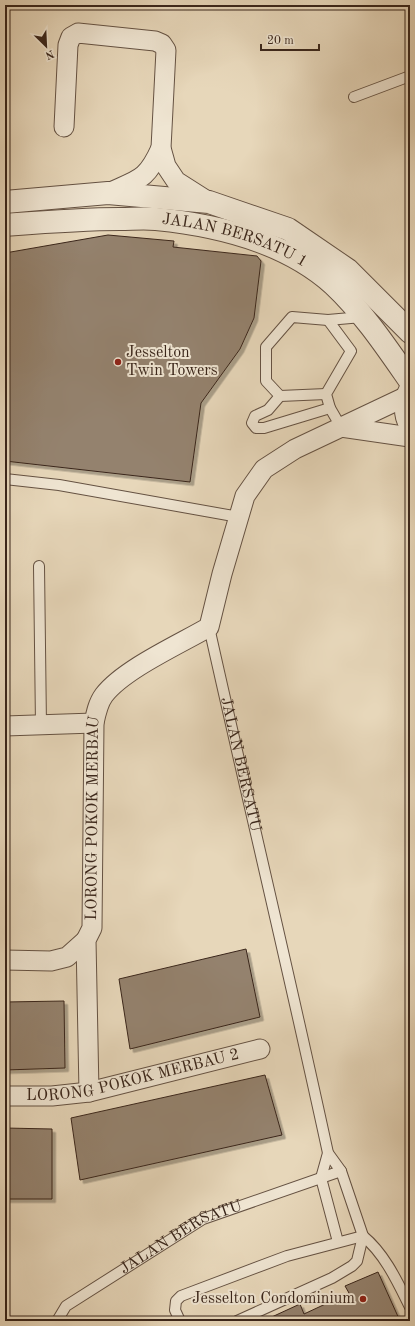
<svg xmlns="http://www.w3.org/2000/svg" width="415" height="1326" font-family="'Old Standard TT',serif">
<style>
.building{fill:#94826e;stroke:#3a261b;filter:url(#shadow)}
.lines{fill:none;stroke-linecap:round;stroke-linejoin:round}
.service-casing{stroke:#655243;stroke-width:12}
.minor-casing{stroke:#655243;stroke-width:21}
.tertiary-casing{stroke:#655243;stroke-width:24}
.service{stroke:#efe5d2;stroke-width:10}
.minor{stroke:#efe5d2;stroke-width:19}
.tertiary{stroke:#efe5d2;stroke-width:22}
.poi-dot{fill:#8f2418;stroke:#efe5d2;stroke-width:1.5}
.labels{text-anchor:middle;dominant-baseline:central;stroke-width:4;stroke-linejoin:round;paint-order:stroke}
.street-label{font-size:16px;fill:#3a261b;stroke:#efe5d2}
.poi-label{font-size:16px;fill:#3a261b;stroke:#efe5d2;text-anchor:start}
</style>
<defs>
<filter id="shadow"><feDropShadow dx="3.5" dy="3.5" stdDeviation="0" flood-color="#0004"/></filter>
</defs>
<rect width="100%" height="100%" fill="#e7d7ba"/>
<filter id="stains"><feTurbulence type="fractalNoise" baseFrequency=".005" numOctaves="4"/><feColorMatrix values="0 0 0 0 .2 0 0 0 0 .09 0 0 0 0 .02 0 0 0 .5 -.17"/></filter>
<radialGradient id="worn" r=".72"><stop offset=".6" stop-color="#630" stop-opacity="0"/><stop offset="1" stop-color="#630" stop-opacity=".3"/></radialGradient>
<g class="building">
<path d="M108 235 174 241 173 247 257 256 261 261 254 318 240 349 201 403 190 482 5 461V253Z"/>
<path d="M246 949 260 1017 130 1049 119 979Z"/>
<path d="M64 1001 65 1068 5 1070V1002Z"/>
<path d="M265 1075 282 1135 80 1180 71 1118Z"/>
<path d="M5 1128 52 1129V1199H5Z"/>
<path d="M378 1272 400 1321H263L300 1304 304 1314 349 1293 345 1286Z"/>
</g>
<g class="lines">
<g class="service-casing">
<g id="service">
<path d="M354 97 410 76"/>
<path d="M328 320 351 351 326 394 330 408 341 427"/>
<path d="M326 394 280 396 268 410 255 416 252 423 256 428H264L330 408"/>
<path d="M280 396 266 381V347L292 317 328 320 362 317"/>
<path d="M5 479 59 485 239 517"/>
<path d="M39 566 41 726"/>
<path id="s1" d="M209 627C248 802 290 977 328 1153L341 1171 363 1236C385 1254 398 1283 410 1307"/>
<path d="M328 1153 321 1178 338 1242"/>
<path id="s2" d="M57 1321 66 1306 203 1219 341 1171"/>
<path d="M180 1321 175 1310 176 1301 181 1296 287 1256 363 1236"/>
<path d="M237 1321 332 1278 352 1266 357 1261 363 1236"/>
</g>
</g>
<g class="minor-casing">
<g id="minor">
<path d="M64 127 68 45 71 37 78 33 155 41 162 44 166 50 161 148 166 166 176 181 209 202"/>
<path d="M108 193C139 179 146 181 161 148"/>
<path d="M341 427 410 437"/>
<path d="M5 726 94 723"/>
<path d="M5 960 51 961 67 957 86 940"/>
<path id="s3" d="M89 1092 86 940 92 928 94 723C96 713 98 703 104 695 124 669 180 644 209 627L222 574 245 496 264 469 295 449 407 396"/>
<path id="s4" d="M5 1096H52L89 1092 260 1049"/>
</g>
</g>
<g class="tertiary-casing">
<g id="tertiary">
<path d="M5 202 108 193 209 202 288 229 348 270 410 332"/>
<path id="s5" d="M5 225C44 222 81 219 120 219 132 219 144 218 156 219 217 225 286 242 333 284 363 312 387 348 410 381"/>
<path d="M410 390C405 400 404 414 410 424"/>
</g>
</g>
<use href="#service" class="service"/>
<use href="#minor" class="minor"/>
<use href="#tertiary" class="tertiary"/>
</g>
<g class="poi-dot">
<circle cx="118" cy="362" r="4"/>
<circle cx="363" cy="1299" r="4"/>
</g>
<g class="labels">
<g class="street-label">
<text stroke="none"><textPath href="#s5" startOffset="233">JALAN BERSATU 1</textPath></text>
<text stroke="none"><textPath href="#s1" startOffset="141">JALAN BERSATU</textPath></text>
<text stroke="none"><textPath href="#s3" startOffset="275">LORONG POKOK MERBAU</textPath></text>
<text stroke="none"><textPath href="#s4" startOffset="130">LORONG POKOK MERBAU 2</textPath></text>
<text stroke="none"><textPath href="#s2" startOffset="152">JALAN BERSATU</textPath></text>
</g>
<g class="poi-label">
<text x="126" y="353">Jesselton<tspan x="126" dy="18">Twin Towers</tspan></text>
<text x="355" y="1299" text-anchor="end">Jesselton Condominium</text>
</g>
</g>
<rect width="415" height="1326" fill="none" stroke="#e7d7ba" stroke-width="20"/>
<rect x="6" y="6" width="403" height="1314" fill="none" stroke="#3a261b" stroke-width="2"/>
<rect x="10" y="10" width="395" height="1306" fill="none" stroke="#3a261b"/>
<g transform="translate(46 46) rotate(156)" stroke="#efe5d2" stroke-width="3" paint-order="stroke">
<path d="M0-3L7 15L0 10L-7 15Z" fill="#3a261b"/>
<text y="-6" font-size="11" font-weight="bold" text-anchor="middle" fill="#3a261b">N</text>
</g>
<path d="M261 44v6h58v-6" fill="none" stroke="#3a261b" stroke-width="2"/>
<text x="267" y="44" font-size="12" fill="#3a261b" stroke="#efe5d2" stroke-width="3" paint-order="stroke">20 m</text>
<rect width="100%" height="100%" filter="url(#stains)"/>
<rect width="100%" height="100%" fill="url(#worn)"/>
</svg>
